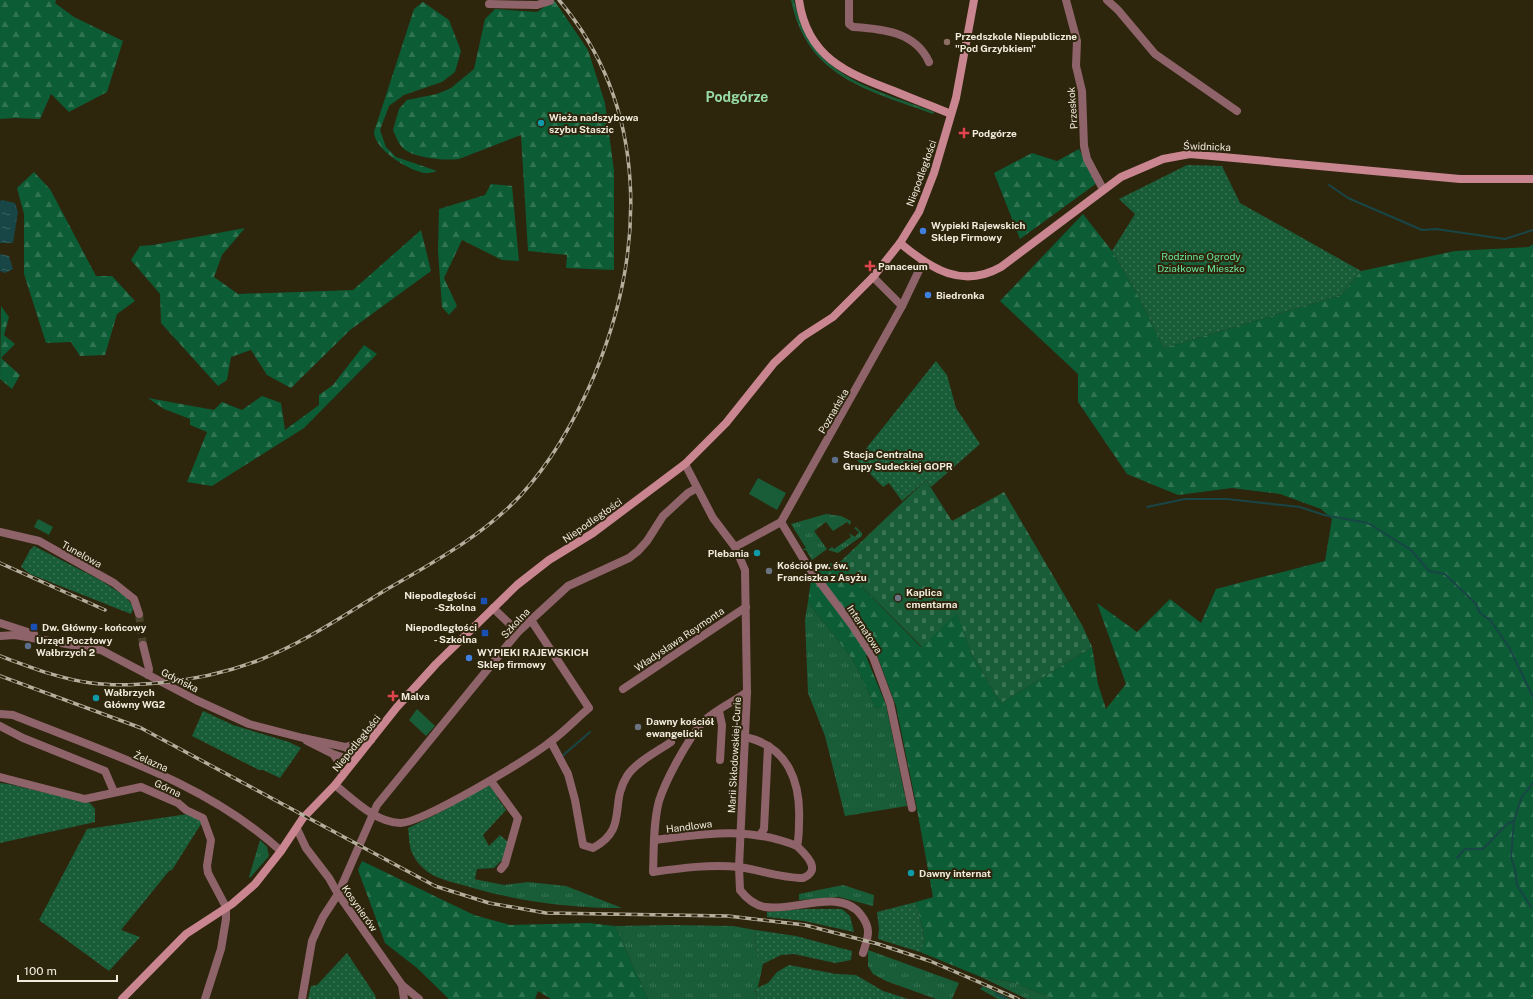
<svg xmlns="http://www.w3.org/2000/svg" width="1533" height="999" font-family="'Public Sans',sans-serif">
<style>
.grass{fill:url(#grass-tufts)}
.forest{fill:url(#forest-firs)}
.cemetery{fill:url(#cemetery-stones)}
.park{fill:url(#park-dots)}
.pitch{fill:#195d38}
.water{fill:url(#water-ripples)}
.lines{fill:none;stroke-linecap:round;stroke-linejoin:round}
.stream{stroke:#184646;stroke-width:2}
.street-tunnel{stroke:#4b432c;stroke-width:8;stroke-dasharray:8 4;stroke-linecap:butt}
.street{stroke:#8e646a;stroke-width:8}
.secondary{stroke:#c98690;stroke-width:8}
.rail-casing{stroke:#b5ae9c;stroke-width:3.5}
.rail{stroke:#2e250d;stroke-width:2;stroke-dasharray:6;stroke-linecap:butt}
.education-dot{fill:#8d6e63;stroke:#2e250d;stroke-width:1.5}
.culture-dot{fill:#0f9aa8;stroke:#2e250d;stroke-width:1.5}
.health-dot{fill:#e0444e;stroke:#2e250d;stroke-width:1.5}
.shop-dot{fill:#3f7fe0;stroke:#2e250d;stroke-width:1.5}
.service-dot{fill:#5c6f8a;stroke:#2e250d;stroke-width:1.5}
.worship-dot{fill:#6b7280;stroke:#2e250d;stroke-width:1.5}
.transit-dot{fill:#1a4fb4;stroke:#2e250d;stroke-width:1.5}
.labels{text-anchor:middle;dominant-baseline:central;stroke-width:4;stroke-linejoin:round;paint-order:stroke}
.poi-label{font-size:10px;font-weight:bold;fill:#f1ebdc;stroke:#2e250d;text-anchor:start}
.street-label{font-size:10px;fill:#f1ebdc;stroke:#2e250d}
.park-label{font-size:10px;fill:#69e59c;stroke:#2e250d}
.district-label{font-size:14px;font-weight:bold;fill:#98dba6;stroke:#2e250d}
</style>
<defs>
<pattern id="grass-tufts" width="24" height="20" patternUnits="userSpaceOnUse"><rect width="24" height="20" fill="#195d38"/><path d="M3 7l-1-3M5 7V3M7 7l1-3M15 17l-1-3M17 17v-4M19 17l1-3" fill="none" stroke="#3b7454"/></pattern>
<pattern id="forest-firs" width="22" height="20" patternUnits="userSpaceOnUse"><rect width="22" height="20" fill="#0c5c35"/><path d="M5 1l3.5 6h-7zM16 11l3.5 6h-7z" fill="#307452"/></pattern>
<pattern id="cemetery-stones" width="16" height="16" patternUnits="userSpaceOnUse"><rect width="16" height="16" fill="#195d38"/><path d="M2 7V4a2 2 0 0 1 4 0v3zM10 15v-3a2 2 0 0 1 4 0v3z" fill="#3b7454"/></pattern>
<pattern id="park-dots" width="8" height="8" patternUnits="userSpaceOnUse"><rect width="8" height="8" fill="#195d38"/><path d="M2 2h.1M6 6h.1" fill="none" stroke="#3b7454" stroke-width="1.8" stroke-linecap="round"/></pattern>
<pattern id="water-ripples" width="26" height="14" patternUnits="userSpaceOnUse"><rect width="26" height="14" fill="#184646"/><path d="M2 4q2-2 4 0t4 0M15 11q2-2 4 0t4 0" fill="none" stroke="#3a6160"/></pattern>
</defs>
<rect width="100%" height="100%" fill="#2e250d"/>
<g class="grass">
<path d="M791 0H794C810 77 870 87 934 112L933 114C868 90 807 78 791 0Z"/>
<path d="M826 514 841 516 851 521 850 525 847 522 833 531 826 522 814 531 827 549 812 560 806 550H802L806 548 791 524Z"/>
<path d="M856 527 862 533V536L838 553 828 550 832 547 834 549 851 537 849 533 855 537 859 532 854 528Z"/>
<path d="M808 602 853 660 876 709 886 705 907 806 845 816 825 736 808 693 805 620Z"/>
<path d="M260 840 267 847 269 856 250 878 249 877Z"/>
<path d="M474 879 504 885 528 882 566 886 622 908C571 908 522 902 473 888Z"/>
<path d="M843 885 874 895 873 906 839 897 799 900V894Z"/>
<path d="M671 925 733 926 755 930 754 945 763 964 758 987 755 990 758 999H648L615 926Z"/>
<path d="M868 950 959 983 952 999H936L886 981 873 974 868 966Z"/>
<path d="M981 977 1012 982 1054 999H1027Z"/>
<path d="M983 986 1010 999H998L980 989Z"/>
</g>
<g class="forest">
<path d="M0 0H56L55 3 74 17 123 41 107 92 69 112 51 94 40 119 15 118 0 119Z"/>
<path d="M554 0 588 50 605 103 614 171V270L566 268 567 255 528 251 521 135 459 159C445 161 415 158 404 149 399 145 396 137 393 130L399 109 407 100 437 94 451 88 474 69 485 19 495 9 537 12Z"/>
<path d="M423 2 449 20 461 51 455 72 442 82 404 95 389 106 380 130 386 147 396 157 437 171C433 172 428 174 425 173 409 171 374 149 374 132L414 9Z"/>
<path d="M1079 149 1097 183 1020 239 994 173 1032 153 1057 161Z"/>
<path d="M34 172 50 189 96 276H112L135 301 117 314 105 355 80 356 71 342 46 343 24 274V214L17 188Z"/>
<path d="M491 184 512 186 519 261 502 260 462 240 444 278 457 306 449 315 442 307 438 251 439 209 485 195Z"/>
<path d="M1083 214 1112 251 1137 293 1164 348 1341 295 1361 271 1455 251 1529 247 1533 244V999H1054L1012 982 981 977 920 952 925 940 916 902 933 897 916 804 896 706 874 647 866 656 886 705 876 709 853 660 808 602 813 564 839 563 921 647 957 612 972 654 1001 703 1092 647 1098 684 1106 709 1126 684 1097 603 1137 632 1170 599 1201 623 1216 589 1325 561 1332 519 1321 509 1280 494 1232 488 1178 495 1127 474 1078 402V374L1000 301Z"/>
<path d="M245 228 222 255 214 277 238 294 353 290 421 230 431 271 350 330 291 388 267 375 251 350 231 357 227 380 218 386 161 323 160 294 131 260 140 246 153 245Z"/>
<path d="M1 306 9 317 4 335 15 344 1 358 20 375 12 389 0 379Z"/>
<path d="M364 345 377 354 304 428 212 486 187 482 207 432 190 425V419L164 409 148 398 214 410 222 402 242 410 262 396 281 403 285 430 319 405V395L333 385Z"/>
<path d="M362 861 474 915 510 925 589 923 615 926 648 999H551L538 991 535 999H449L417 968 385 943 358 870Z"/>
</g>
<path class="cemetery" d="M926 480 952 521 1004 492 1082 625 1092 647 1001 703 972 654 957 613 922 647 839 563Z"/>
<g class="park">
<path d="M1187 165 1222 166 1240 203 1361 271 1341 295 1164 348 1137 293 1112 251 1135 214 1119 199Z"/>
<path d="M936 361 947 375 956 408 980 444 931 487 926 480 902 501 889 483 883 487 857 460Z"/>
<path d="M34 546 100 580 125 596 134 607 131 614 30 574 21 567 30 550Z"/>
<path d="M203 711 233 725 289 742 301 748 280 778 263 770H259L192 736Z"/>
<path d="M0 783 8 784 90 803 95 809V822L0 843Z"/>
<path d="M488 785 499 795 497 797 506 810 483 835 489 846 500 835 509 843 504 861H501L494 868 477 869 473 888C447 880 425 879 412 853 409 846 409 835 408 828L437 814Z"/>
<path d="M188 814 201 821V824L172 870 169 871 121 930 140 937 109 971 39 920 87 829Z"/>
<path d="M916 902 925 940 920 952 878 939 879 928 877 912Z"/>
<path d="M804 909H842L850 916 854 932 804 921 767 917V912Z"/>
<path d="M755 930 796 936 852 951 851 960 835 963 794 954 781 955 763 964 754 945Z"/>
<path d="M347 953 375 995 376 999H308L311 986 317 985Z"/>
<path d="M789 965 836 974 856 975 883 991 908 999H758L755 989 768 983 777 972Z"/>
</g>
<g class="pitch">
<path d="M758 478 786 493 777 510 749 494Z"/>
<path d="M38 519 53 527 49 535 34 527Z"/>
<path d="M417 709 435 726 426 736 409 720Z"/>
</g>
<g class="water">
<path d="M2 200 15 203 18 212 13 243H0V201Z"/>
<path d="M0 254 9 256 13 269 5 273 0 271Z"/>
</g>
<g class="lines">
<g class="stream">
<path d="M1329 185 1348 198 1422 230 1436 229 1505 239 1533 230"/>
<path d="M1147 507 1185 499H1227L1300 507 1324 515 1368 523 1411 550 1429 571 1445 574 1476 604 1480 613 1490 620 1509 647 1533 697"/>
<path d="M561 757 590 732"/>
<path d="M1457 858 1465 849H1483L1507 824 1514 821"/>
<path d="M1531 907 1517 885 1515 869 1511 857 1514 821 1521 798 1533 783"/>
<path d="M996 994 1006 999"/>
</g>
<path class="street-tunnel" d="M139 614 143 645"/>
<g class="street">
<path d="M849 0V24L853 27C881 29 915 31 929 62"/>
<path d="M1066 0 1077 41 1076 66 1082 91 1084 146 1087 159 1103 189"/>
<path d="M1107 0 1118 10 1155 54 1237 111"/>
<path d="M489 4 537 5 550 1"/>
<path d="M873 277 902 306"/>
<path d="M685 464 713 518 735 547 745 570 747 692 739 867 740 890C746 898 754 905 765 907 794 912 841 887 861 915 865 920 868 925 868 932 868 939 865 946 863 953"/>
<path d="M781 522 807 565 852 625 873 657 890 703 912 808"/>
<path d="M0 532 39 541 114 583 134 599 139 614"/>
<path d="M735 547 781 522 902 306 923 262"/>
<path d="M493 608 518 632"/>
<path d="M0 623 34 634"/>
<path d="M0 636 15 635 101 650 196 700 249 724 303 738 345 747 358 756"/>
<path d="M143 645 149 669 148 675"/>
<path d="M623 689 746 607"/>
<path d="M719 711 722 725 720 760"/>
<path d="M0 714 13 715C105 752 207 783 281 851"/>
<path d="M0 726 23 738 105 771 114 792"/>
<path d="M745 737C788 746 801 782 799 822 799 830 799 838 797 846 805 854 823 870 803 878 781 878 760 870 739 867 711 864 681 868 653 872 654 849 653 824 659 801 666 779 687 741 702 723 711 712 735 701 747 692"/>
<path d="M307 741 333 754 354 761"/>
<path d="M551 742 568 774 575 800 583 845 593 848C629 829 609 804 627 776 635 763 658 751 671 742"/>
<path d="M345 747 371 740"/>
<path d="M334 755 341 766 342 776"/>
<path d="M0 777 85 799 141 787 178 803 186 810 203 818 211 840 207 866 208 873 226 907V919L221 949 205 999"/>
<path d="M491 781 518 818 505 864 501 869"/>
<path d="M335 785C354 800 375 822 400 823 420 824 531 758 550 742 564 732 576 719 589 708L531 620"/>
<path d="M297 829 306 848 329 878 338 894 402 985 404 999"/>
<path d="M760 835 764 829 768 746"/>
<path d="M654 840C705 834 747 826 797 846"/>
<path d="M402 985 419 999"/>
<path d="M302 999 312 941 323 917 338 894 377 805 518 632 568 586 629 558 638 551 647 541 663 516 688 493 697 488"/>
</g>
<g class="secondary">
<path d="M799 0C807 57 846 73 894 91 913 99 932 106 951 114"/>
<path d="M900 243C931 269 962 289 1001 267L1121 177 1163 159 1190 154 1460 179H1533"/>
<path d="M122 999 186 934 232 904 255 884 281 851 303 818 335 785 397 707 436 664 517 585 549 560 593 533 685 464 726 423 774 363 802 337 833 317 873 277 900 243 911 225 919 212 934 173 956 98 974 0"/>
</g>
<g class="rail-casing">
<g id="rail">
<path d="M0 563 105 610"/>
<path d="M0 656C30 667 60 679 91 683 114 686 136 685 158 683 192 680 225 673 257 661 302 644 343 616 384 591 432 563 483 536 521 495 553 460 576 418 594 376 646 251 650 108 559 0"/>
<path d="M0 676 141 728 435 886 489 903 546 913 728 916 805 925 878 944 930 961 1018 999"/>
</g>
</g>
<use href="#rail" class="rail"/>
</g>
<circle class="education-dot" cx="947" cy="42" r="4"/>
<g class="culture-dot">
<circle cx="541" cy="123" r="4"/>
<circle cx="757" cy="553" r="4"/>
<circle cx="96" cy="698" r="4"/>
<circle cx="911" cy="873" r="4"/>
</g>
<g class="health-dot">
<path d="M962 127h4v4h4v4h-4v4h-4v-4h-4v-4h4z"/>
<path d="M868 260h4v4h4v4h-4v4h-4v-4h-4v-4h4z"/>
<path d="M391 690h4v4h4v4h-4v4h-4v-4h-4v-4h4z"/>
</g>
<g class="shop-dot">
<circle cx="923" cy="231" r="4"/>
<circle cx="928" cy="295" r="4"/>
<circle cx="469" cy="658" r="4"/>
</g>
<g class="service-dot">
<circle cx="835" cy="460" r="4"/>
<circle cx="28" cy="646" r="4"/>
</g>
<g class="worship-dot">
<circle cx="769" cy="571" r="4"/>
<circle cx="898" cy="598" r="4"/>
<circle cx="638" cy="727" r="4"/>
</g>
<g class="transit-dot">
<rect x="480" y="597" width="8" height="8" rx="2"/>
<rect x="30" y="623" width="8" height="8" rx="2"/>
<rect x="481" y="629" width="8" height="8" rx="2"/>
</g>
<g class="labels">
<g class="poi-label">
<text x="955" y="36">Przedszkole Niepubliczne<tspan x="955" dy="12">"Pod Grzybkiem"</tspan></text>
<text x="549" y="117">Wieża nadszybowa<tspan x="549" dy="12">szybu Staszic</tspan></text>
<text x="972" y="133">Podgórze</text>
<text x="931" y="225">Wypieki Rajewskich<tspan x="931" dy="12">Sklep Firmowy</tspan></text>
<text x="878" y="266">Panaceum</text>
<text x="936" y="295">Biedronka</text>
<text x="843" y="454">Stacja Centralna<tspan x="843" dy="12">Grupy Sudeckiej GOPR</tspan></text>
<text x="749" y="553" text-anchor="end">Plebania</text>
<text x="777" y="565">Kościół pw. św.<tspan x="777" dy="12">Franciszka z Asyżu</tspan></text>
<text x="906" y="592">Kaplica<tspan x="906" dy="12">cmentarna</tspan></text>
<text x="476" y="595" text-anchor="end">Niepodległości<tspan x="476" dy="12">-Szkolna</tspan></text>
<text x="42" y="627">Dw. Główny - końcowy</text>
<text x="477" y="627" text-anchor="end">Niepodległości<tspan x="477" dy="12">- Szkolna</tspan></text>
<text x="36" y="640">Urząd Pocztowy<tspan x="36" dy="12">Wałbrzych 2</tspan></text>
<text x="477" y="652">WYPIEKI RAJEWSKICH<tspan x="477" dy="12">Sklep firmowy</tspan></text>
<text x="104" y="692">Wałbrzych<tspan x="104" dy="12">Główny WG2</tspan></text>
<text x="401" y="696">Malva</text>
<text x="646" y="721">Dawny kościół<tspan x="646" dy="12">ewangelicki</tspan></text>
<text x="919" y="873">Dawny internat</text>
</g>
<g class="street-label">
<text transform="translate(1072 108) rotate(-94)">Przeskok</text>
<text transform="translate(1207 146) rotate(2)">Świdnicka</text>
<text transform="translate(921 173) rotate(-70)">Niepodległości</text>
<text transform="translate(833 411) rotate(-60)">Poznańska</text>
<text transform="translate(592 520) rotate(-35)">Niepodległości</text>
<text transform="translate(82 554) rotate(29)">Tunelowa</text>
<text transform="translate(515 623) rotate(-47)">Szkolna</text>
<text transform="translate(865 629) rotate(57)">Internatowa</text>
<text transform="translate(679 639) rotate(-34)">Władysława Reymonta</text>
<text transform="translate(180 680) rotate(27)">Gdyńska</text>
<text transform="translate(356 743) rotate(-51)">Niepodległości</text>
<text transform="translate(734 755) rotate(-87)">Marii Skłodowskiej-Curie</text>
<text transform="translate(151 761) rotate(24)">Żelazna</text>
<text transform="translate(168 788) rotate(26)">Górna</text>
<text transform="translate(689 826) rotate(-7)">Handlowa</text>
<text transform="translate(360 908) rotate(55)">Kosynierów</text>
</g>
<g class="park-label">
<text x="1201" y="256">Rodzinne Ogrody<tspan x="1201" dy="12">Działkowe Mieszko</tspan></text>
</g>
<g class="district-label">
<text x="737" y="97">Podgórze</text>
</g>
</g>
<path d="M18 975v6h99v-6" fill="none" stroke="#f1ebdc" stroke-width="2"/>
<text x="24" y="975" font-size="12" fill="#f1ebdc" stroke="#2e250d" stroke-width="3" paint-order="stroke">100 m</text>
</svg>
